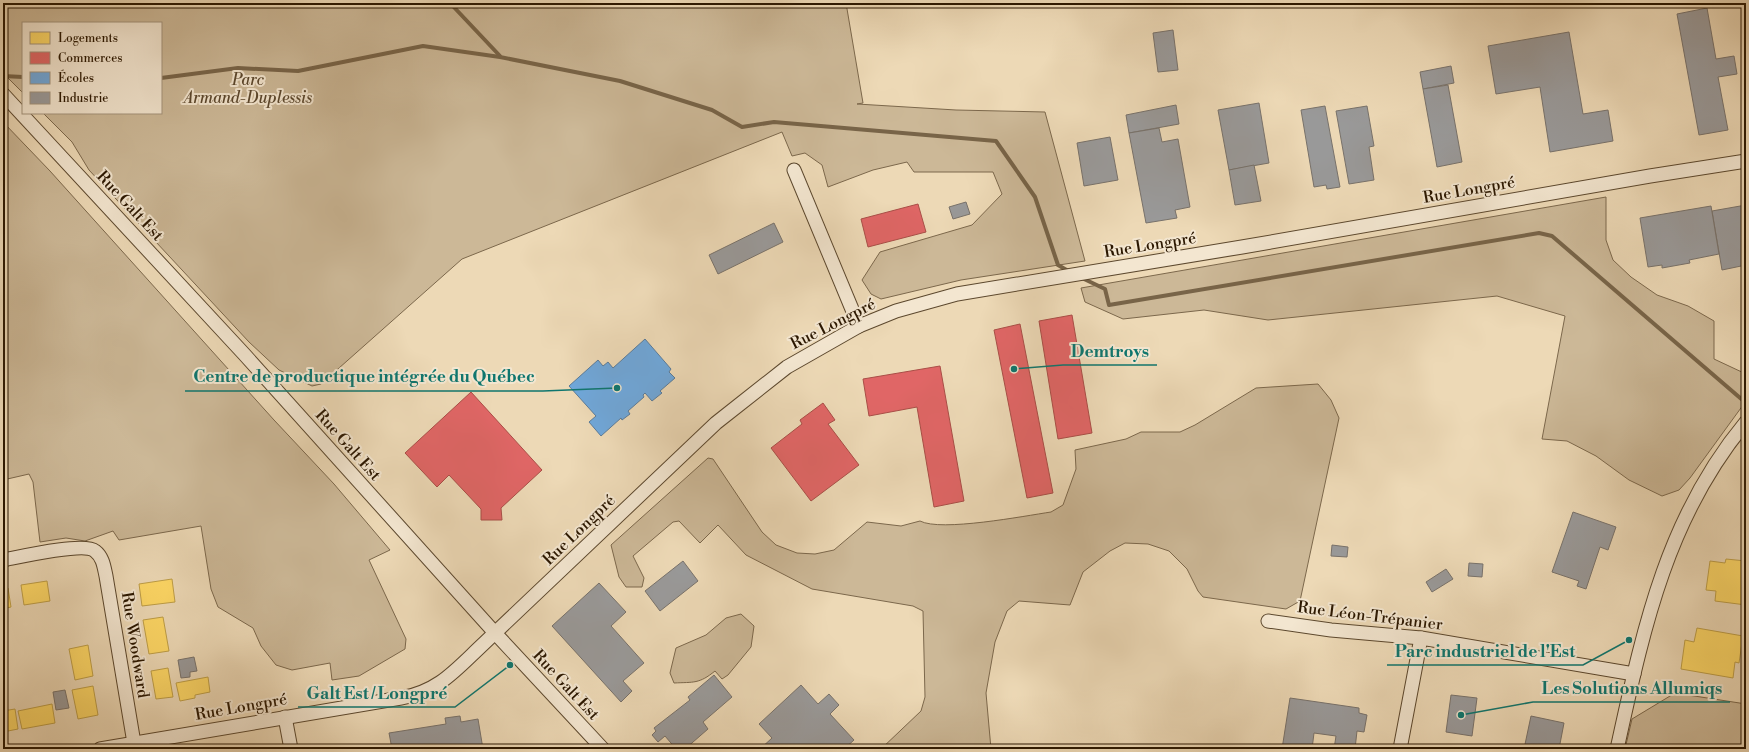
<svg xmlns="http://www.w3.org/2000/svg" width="1749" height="752" font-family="'Libre Bodoni',serif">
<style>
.green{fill:#ccb897;stroke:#7c684c}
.homes{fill:#ffd966;stroke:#bf9f47}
.shops{fill:#e06666;stroke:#aa4e47}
.schools{fill:#6fa8dc;stroke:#5b7c9a}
.industry{fill:#999;stroke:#78726b}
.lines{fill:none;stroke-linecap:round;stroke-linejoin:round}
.stream{stroke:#786448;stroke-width:4}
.minor-casing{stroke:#5c482e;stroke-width:15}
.minor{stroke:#f3e6d0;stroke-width:13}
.labels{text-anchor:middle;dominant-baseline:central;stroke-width:4;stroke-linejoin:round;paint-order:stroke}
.park-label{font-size:16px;font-style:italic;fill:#5b472d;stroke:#f3e6d0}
.street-label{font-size:16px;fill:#2b1700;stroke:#f3e6d0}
.leader{fill:none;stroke:#0f766e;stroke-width:1.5}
.callout-dot{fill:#0f766e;stroke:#f3e6d0;stroke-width:1.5}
.callout-label{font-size:17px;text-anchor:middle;font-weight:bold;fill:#0f766e;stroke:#f3e6d0;stroke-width:4;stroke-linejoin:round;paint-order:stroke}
</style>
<rect width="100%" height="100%" fill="#edd9b6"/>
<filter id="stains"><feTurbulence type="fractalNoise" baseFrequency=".005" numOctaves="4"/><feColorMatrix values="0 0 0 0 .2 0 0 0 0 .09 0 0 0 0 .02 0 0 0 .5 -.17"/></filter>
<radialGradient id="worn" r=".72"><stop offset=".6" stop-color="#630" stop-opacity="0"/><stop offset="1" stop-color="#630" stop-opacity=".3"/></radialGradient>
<g class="green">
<path d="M3 3H846L863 103 857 104 956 110 1045 112 1085 261 961 280 881 299 871 294 862 280 880 252 972 225 1002 194 993 172H914L907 162 873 170 828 187 822 165 805 153 792 156 782 132 462 259 321 384 312 386 279 370 249 342 89 170 72 142 43 113H161V23H23V93L3 73Z"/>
<path d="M3 122 50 171 274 420 334 484 390 550 369 560 406 639 405 649 359 676 332 680 330 663 292 670 276 665 261 646 253 628 218 607 211 589 201 526 119 540 113 531 85 541 66 538 40 542 33 482 29 474 3 480Z"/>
<path d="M1606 197V240L1613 260 1631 277 1657 295 1688 306 1714 321V359L1746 374V401L1690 478 1679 490 1662 496 1629 480 1596 456 1567 441 1542 439 1565 316 1497 296 1268 320 1204 310 1123 319 1085 302 1081 288Z"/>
<path d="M1318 384 1331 400 1339 418 1300 601 1286 609 1203 597 1198 591 1187 569 1169 551 1148 544 1125 543 1110 551 1083 572 1070 605 1019 601 1007 611 995 642 986 693 991 749H881L921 711 925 697 923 611 913 606 812 589 746 555 718 525 700 543 679 521 673 522 633 556 644 578 642 587H626L619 577 611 545 708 458 713 459 762 532 776 545 797 553 815 554 834 550 867 522 901 526 920 521C941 532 1024 516 1051 512L1063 505 1076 469 1075 450 1126 439 1141 432H1180L1195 425 1256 388Z"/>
<path d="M741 614 754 626 751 647 728 675 722 679 715 671C699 684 694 682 674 683L670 673 676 648 706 635 726 618Z"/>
<path d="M1675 693 1746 704V749H1625L1632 719Z"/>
</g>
<g class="homes">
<path d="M1726 559 1746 561V605L1715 601 1716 591 1706 590 1710 561 1725 563Z"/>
<path d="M172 579 175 602 142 606 139 584Z"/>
<path d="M47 581 50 601 24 605 21 585Z"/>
<path d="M8 588 11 607 3 609V589Z"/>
<path d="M163 617 169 651 149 654 143 620Z"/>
<path d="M1697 628 1743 636 1739 663 1735 662 1733 678 1681 669 1685 640 1694 642Z"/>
<path d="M88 645 93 676 75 680 69 649Z"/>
<path d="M168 668 173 697 156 699 151 671Z"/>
<path d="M208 677 210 692 195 695V698L180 701 176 683Z"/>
<path d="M93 686 98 715 78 719 72 690Z"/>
<path d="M52 704 55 723 22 729 18 711Z"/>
<path d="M15 709 18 729 3 732V711Z"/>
</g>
<g class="shops">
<path d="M918 204 926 232 868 247 861 219Z"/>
<path d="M1072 315 1092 433 1058 439 1039 321Z"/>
<path d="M1020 324 1053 493 1027 498 994 330Z"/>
<path d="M940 366 964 501 934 507 917 407 869 416 863 379Z"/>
<path d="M471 392 542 470 501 508 502 520H481V509L449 475 437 487 405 453Z"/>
<path d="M823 403 835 420 828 424 859 465 811 501 771 448 802 424 800 420Z"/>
</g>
<path class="schools" d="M645 339 671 369 669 372 675 378 660 391 662 393 652 401 645 393 643 395 644 397 628 411 630 414 622 420 621 418 601 436 589 422 596 416 569 386 598 360 603 366 608 362 613 368Z"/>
<g class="industry">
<path d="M1707 8 1716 59 1734 56 1737 74 1718 77 1728 130 1699 135 1677 14Z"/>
<path d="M1173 30 1178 70 1158 72 1153 33Z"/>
<path d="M1569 32 1583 114 1608 110 1613 141 1550 152 1540 87 1496 94 1488 46Z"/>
<path d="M1451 66 1454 83 1423 89 1420 72Z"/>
<path d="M1448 85 1462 162 1437 167 1423 89Z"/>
<path d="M1259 103 1269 163 1229 170 1218 110Z"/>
<path d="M1176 105 1179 124 1129 133 1126 115Z"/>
<path d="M1325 106 1340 187 1327 189 1326 185 1314 187 1301 110Z"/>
<path d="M1367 106 1374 146 1369 147 1374 180 1349 184 1336 111Z"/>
<path d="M1159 128 1162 142 1178 139 1190 207 1175 210 1177 218 1146 223 1129 133Z"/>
<path d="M1110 137 1118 180 1084 186 1077 143Z"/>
<path d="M1254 165 1261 201 1235 205 1229 170Z"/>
<path d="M966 202 970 214 953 219 949 207Z"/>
<path d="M1746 205V265L1722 270 1712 211Z"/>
<path d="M1711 206 1719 254 1689 260 1690 263 1662 268V265L1648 267 1640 218Z"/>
<path d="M774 223 783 242 718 274 709 255Z"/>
<path d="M1573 512 1616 527 1608 550 1600 547 1586 589 1577 586 1579 581 1552 572Z"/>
<path d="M1332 545 1348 547 1347 557 1331 556Z"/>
<path d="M683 561 698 581 660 611 645 591Z"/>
<path d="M1469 563 1483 564 1482 577 1468 576Z"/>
<path d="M1446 569 1453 579 1432 592 1426 582Z"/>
<path d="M599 583 626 612 611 626 644 663 623 681 632 691 621 702 552 626Z"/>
<path d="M194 657 197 671 190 672V677L181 678 178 660Z"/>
<path d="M714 675 732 697 703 722 708 729 685 749H676L665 736 658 742 652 735 656 731 654 728 690 700 688 697Z"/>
<path d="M801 685 818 704 829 694 839 705 830 714 854 740 844 749H760L772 738 759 724Z"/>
<path d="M65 690 69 708 56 710 53 692Z"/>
<path d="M1451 695 1477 698 1472 736 1446 732Z"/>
<path d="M1290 698 1359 708V713L1367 715 1364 732 1357 731 1355 749H1334L1336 736 1314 733 1312 749H1282Z"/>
<path d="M460 716 461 722 478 719 483 749H392L389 733 446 724 445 718Z"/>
<path d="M1531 716 1564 723 1559 749H1524Z"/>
</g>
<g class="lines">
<g class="stream">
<path d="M450 3 500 56"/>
<path d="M3 76 23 77"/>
<path d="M161 78 238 68 298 71 423 46 500 57 620 81 712 110 742 127 774 122 996 141 1035 197 1058 265 1070 272"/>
<path d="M1082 278 1105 289 1109 305 1539 233 1552 236 1746 403"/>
</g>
<g class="minor-casing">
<g id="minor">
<path d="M3 94 244 354 495 633 603 749"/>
<path d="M794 170 859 326"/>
<path d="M3 560C19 557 84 542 95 551 103 557 104 567 106 576L135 749"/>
<path d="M1268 621 1331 630 1421 638 1634 674"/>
<path d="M285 717 291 749"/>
<path d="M100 749 401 698C436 692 453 673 478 649L716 423 787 367 859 326 896 311 957 294 1242 247 1650 176 1746 161"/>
<path d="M1400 749 1421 638"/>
<path d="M1617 749C1643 631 1666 518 1746 422"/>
</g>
</g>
<use href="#minor" class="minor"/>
</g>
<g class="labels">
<g class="park-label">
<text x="248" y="80">Parc<tspan x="248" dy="18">Armand-Duplessis</tspan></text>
</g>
<g class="street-label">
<text transform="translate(1469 190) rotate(-10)">Rue Longpré</text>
<text transform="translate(130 206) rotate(47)">Rue Galt Est</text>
<text transform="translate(1150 245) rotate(-9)">Rue Longpré</text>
<text transform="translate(833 324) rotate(-27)">Rue Longpré</text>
<text transform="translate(348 445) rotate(48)">Rue Galt Est</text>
<text transform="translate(579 530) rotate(-44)">Rue Longpré</text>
<text transform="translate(1370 616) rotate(7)">Rue Léon-Trépanier</text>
<text transform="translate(135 645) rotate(81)">Rue Woodward</text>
<text transform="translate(566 685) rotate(47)">Rue Galt Est</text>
<text transform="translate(241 707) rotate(-10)">Rue Longpré</text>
</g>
</g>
<path class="leader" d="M1014 369L1063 365H1157M617 388L543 391H185M1629 640L1583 665H1387M1461 715L1533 702H1730M510 665L455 707H298"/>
<g class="callout-dot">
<circle cx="1014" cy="369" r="4"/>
<circle cx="617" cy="388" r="4"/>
<circle cx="1629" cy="640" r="4"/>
<circle cx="1461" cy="715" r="4"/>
<circle cx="510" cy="665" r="4"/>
</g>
<g class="callout-label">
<text x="1110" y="357">Demtroys</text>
<text x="364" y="382">Centre de productique intégrée du Québec</text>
<text x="1485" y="657">Parc industriel de l'Est</text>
<text x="1632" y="694">Les Solutions Allumiqs</text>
<text x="377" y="699">Galt Est / Longpré</text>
</g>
<rect width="1749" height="752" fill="none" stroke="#edd9b6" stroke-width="16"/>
<rect x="4" y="4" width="1741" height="744" fill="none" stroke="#2b1700" stroke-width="2"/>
<rect x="8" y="8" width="1733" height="736" fill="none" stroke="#2b1700"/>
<rect x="22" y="22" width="140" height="92" fill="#f3e6d0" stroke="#a3937d"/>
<rect x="30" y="32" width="20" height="12" fill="#ffd966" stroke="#a3937d"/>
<text x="58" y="42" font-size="12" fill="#2b1700">Logements</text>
<rect x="30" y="52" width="20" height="12" fill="#e06666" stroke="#a3937d"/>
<text x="58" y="62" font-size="12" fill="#2b1700">Commerces</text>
<rect x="30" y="72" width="20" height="12" fill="#6fa8dc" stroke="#a3937d"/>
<text x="58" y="82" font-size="12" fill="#2b1700">Écoles</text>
<rect x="30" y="92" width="20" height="12" fill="#999999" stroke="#a3937d"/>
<text x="58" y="102" font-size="12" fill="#2b1700">Industrie</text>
<rect width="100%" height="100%" filter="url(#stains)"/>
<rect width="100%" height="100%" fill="url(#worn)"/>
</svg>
